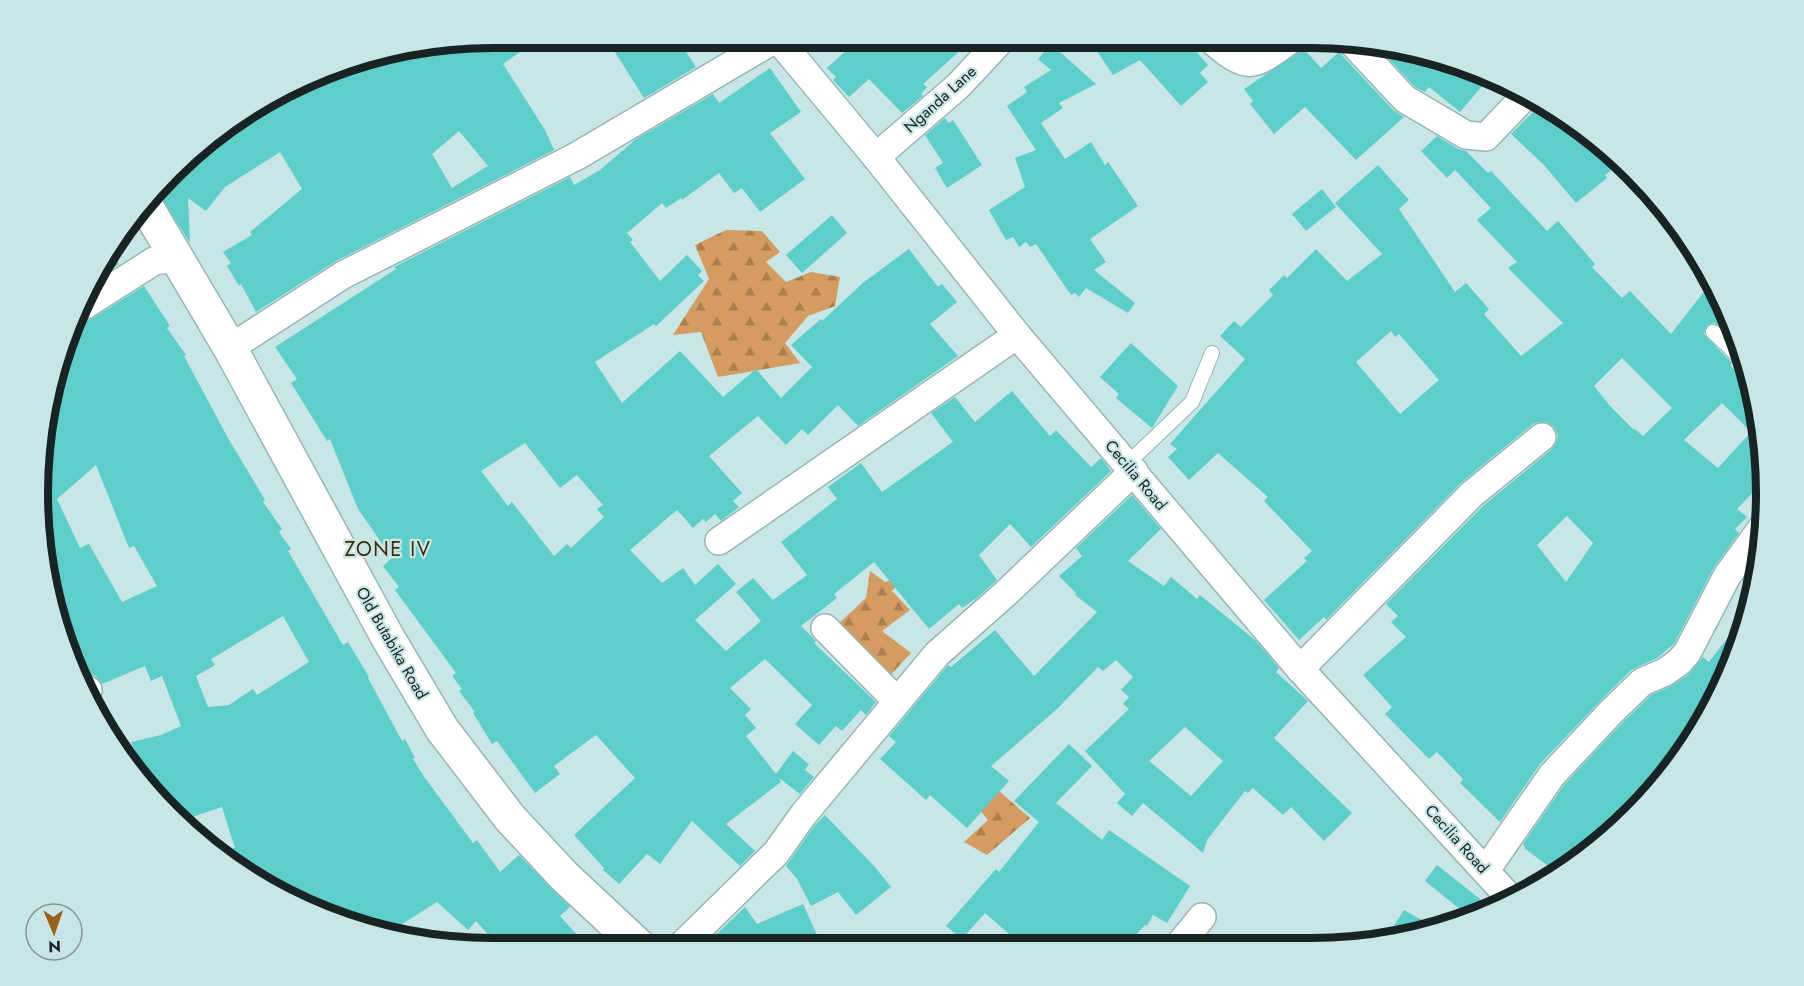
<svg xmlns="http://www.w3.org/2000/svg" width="1804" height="986" font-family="Jost,sans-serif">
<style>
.forest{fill:url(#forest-firs)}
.building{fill:#5ececb;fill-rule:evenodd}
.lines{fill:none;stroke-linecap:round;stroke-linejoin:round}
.lane-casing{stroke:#96b5b3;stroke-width:16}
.street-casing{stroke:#96b5b3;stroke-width:30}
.secondary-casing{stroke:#96b5b3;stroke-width:36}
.lane{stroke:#fff;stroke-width:14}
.street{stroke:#fff;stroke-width:27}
.secondary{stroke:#fff;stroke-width:33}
.labels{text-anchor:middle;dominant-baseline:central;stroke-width:4.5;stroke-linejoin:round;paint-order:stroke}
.street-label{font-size:16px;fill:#182423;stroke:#c7e6e5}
.quarter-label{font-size:20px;letter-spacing:1.5px;fill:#432908;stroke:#c7e6e5}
.rim{fill:none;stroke:#182423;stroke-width:8}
</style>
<defs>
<pattern id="forest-firs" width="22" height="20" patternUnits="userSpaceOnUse" patternTransform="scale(1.5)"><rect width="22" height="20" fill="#d49c60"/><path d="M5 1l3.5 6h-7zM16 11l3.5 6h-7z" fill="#ab7f4f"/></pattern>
</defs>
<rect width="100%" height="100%" fill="#c7e6e5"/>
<g class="forest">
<path d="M726 230 762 231 780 252 766 262 786 282 811 272 840 277 835 306 808 316 785 343 800 363 718 377 701 332 673 335 709 279 695 245Z"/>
<path d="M870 571 885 582 905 577 892 591 910 610 882 631 911 653 886 680 837 625 866 598Z"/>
<path d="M998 790 1030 818 987 855 964 842 988 820 979 809Z"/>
</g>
<g class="building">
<path d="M493 38H540L503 64 545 130 554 150 336 261 256 312 241 284 239 286 227 266 231 263 223 252 252 235 250 232 302 189 280 152 225 187 206 211 188 198 190 243 158 193 215 132 334 69 335 72 363 59ZM459 131 488 166 452 188 432 154Z"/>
<path d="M606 38H677L696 67 644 98Z"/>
<path d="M860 38H974L923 84 927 87 921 94 923 96 902 113 869 79 849 97 833 80 836 77 827 68Z"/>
<path d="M1088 38H1184L1208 65 1200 73 1208 82 1181 106 1140 60 1113 75Z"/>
<path d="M1051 44 1096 84 1059 103 1063 108 1041 123 1065 159 1091 142 1105 165 1108 162 1138 206 1090 239 1106 262 1094 270 1135 303 1128 313 1086 288 1079 297 1075 293 1071 295 1036 244 1030 247 1026 242 1019 247 1013 237 1006 240 989 210 1025 187 1015 158 1036 150 1007 106 1027 92 1024 87 1051 70 1038 59Z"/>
<path d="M1375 44 1429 53 1489 78 1460 112 1429 87 1425 92 1415 87Z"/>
<path d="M1304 49 1321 68 1339 52 1393 110 1404 117 1356 160 1305 107 1274 134 1250 104 1253 101 1244 89Z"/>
<path d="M770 68 801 112 770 133 805 179 760 212 742 188 734 193 719 173 682 200 681 198 666 208 662 203 627 233 633 240 630 242 660 281 687 255 702 271 698 275 704 281 656 326 654 324 595 362 622 403 680 351 723 397 756 369 781 398 812 367 791 345 821 319 822 321 864 282 909 249 938 287 942 284 957 302 930 324 958 356 858 426 838 405 808 435 802 429 786 445 758 416 709 456 742 493 733 501 739 507 721 521 715 514 706 522 703 519 693 528 677 510 630 550 662 583 683 568 695 585 718 564 736 584 695 620 726 651 761 621 736 592 753 578 773 600 807 575 781 542 837 499 828 487 861 463 882 492 953 442 931 413 955 397 975 422 1012 391 1050 436 1056 430 1091 467 1101 458 1111 471 1031 547 1010 524 979 555 997 580 977 598 962 608 959 604 929 629 874 562 834 594 837 598 801 626 816 641 814 643 876 702 866 715 861 710 842 731 836 726 819 745 795 724 812 705 765 659 730 688 751 709 745 715 756 728 746 736 776 774 793 751 809 764 805 770 814 777 800 794 779 778 781 782 726 824 755 851 740 866 692 821 660 864 647 854 619 884 603 870 604 868 574 835 635 778 596 735 554 766 560 774 535 793 497 741 492 744 473 713 475 712 459 691 462 689 452 676 456 673 395 590 399 587 383 566 392 558 358 509 330 439 327 441 291 383 297 379 275 347 396 269 394 267 570 177 574 185 600 170 636 139 713 94 719 103ZM525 443 560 488 577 475 603 505 597 509 604 517 571 548 567 544 554 556 512 502 508 506 481 471Z"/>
<path d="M1541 104 1580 141 1585 137 1612 170 1605 175 1607 178 1576 203 1544 165 1511 134Z"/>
<path d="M945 118 949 123 953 120 982 165 947 188 935 168 943 163 925 135Z"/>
<path d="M1437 136 1458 149 1466 151 1488 173 1491 171 1547 231 1558 221 1595 264 1592 267 1622 298 1630 291 1671 334 1713 280 1719 291 1737 338 1735 341 1714 323 1707 326 1704 334 1732 363 1730 365 1753 390 1766 463 1765 480 1737 509 1747 517 1735 529 1739 533 1713 569 1674 644 1657 658 1631 670 1600 701 1540 764 1500 822 1460 783 1463 779 1437 752 1429 759 1385 714 1392 707 1363 675 1406 637 1391 622 1398 616 1386 604 1483 506 1552 449 1556 443 1558 435 1554 427 1547 422H1539L1533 424 1462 482 1326 620 1324 617 1299 640 1264 600 1307 561 1304 558 1312 551 1264 501 1268 497 1218 453 1189 480 1168 457 1177 449 1170 444 1245 359 1220 336 1234 321 1241 327 1273 295 1269 290 1284 275 1287 278 1316 249 1347 281 1382 254 1335 203 1378 165 1409 200 1399 209 1455 292 1466 283 1489 309 1484 314 1521 356 1563 323 1508 268 1517 262 1477 220 1491 208 1455 170 1447 178 1421 151ZM1391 331 1395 337 1399 334 1439 380 1400 414 1356 362ZM1622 358 1672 408 1643 436 1635 429 1634 430 1610 406 1594 386ZM1722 403 1751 432 1718 468 1684 440ZM1567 516 1593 543 1566 582 1537 545Z"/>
<path d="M1322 189 1336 207 1306 231 1292 214Z"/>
<path d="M832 215 847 233 802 273 786 255Z"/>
<path d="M109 251 119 264 97 279Z"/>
<path d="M144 286 170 326 167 328 186 355 184 356 228 438 265 500 263 502 282 529 279 532 291 549 288 551 343 645 348 642 369 677 368 678 402 741 405 739 415 758 413 759 425 778 473 843 477 840 500 872 519 855 570 907 560 916 588 947H548L537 936 525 947H499L476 921 468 930 437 902 394 929 392 926 379 933H375L265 888 220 850 235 848 222 807 183 820 157 798 131 742 161 735 181 726 162 676 151 681 145 666 102 684 96 676 89 674 82 656 71 660 66 640 72 637 61 619 39 523 53 375 78 319 86 321 93 318ZM96 465 129 548 134 546 157 586 122 602 89 544 80 548 57 499ZM283 616 309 662 257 695 253 689 229 705 208 707 196 676 215 665 211 659Z"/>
<path d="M1131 343 1178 386 1152 428 1116 398 1119 394 1100 377Z"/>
<path d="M1132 495 1161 529 1128 561 1164 586 1171 577 1197 599 1200 595 1255 640 1279 668 1276 672 1308 701 1274 738 1352 813 1324 841 1291 807 1283 815 1253 788 1248 793 1245 791 1207 840 1203 853 1143 803 1132 816 1117 803 1125 794 1085 751 1129 709 1123 704 1129 697 1121 690 1133 677 1116 660 1103 671 1098 667 1057 709 991 766 1009 781 967 828 930 795 926 800 880 759 896 742 889 736 948 665 951 667 995 630 1034 676 1097 612 1075 595 1076 593 1059 576 1082 556 1076 548ZM1185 727 1223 761 1191 796 1149 761Z"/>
<path d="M1743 618 1747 620 1742 639 1706 720 1652 794 1559 874 1524 848 1525 847 1523 844 1564 785 1622 723 1651 695 1671 686 1688 675 1703 657 1709 662Z"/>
<path d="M1069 744 1092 766 1056 803 1102 840 1109 830 1190 886 1167 923 1153 915 1147 926 1145 925 1127 945 1023 946 985 913 962 939 946 926 996 869 999 872 1039 822 1014 801Z"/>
<path d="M825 815 874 866 891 887 856 915 838 892 811 906 797 879 786 866 815 825Z"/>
<path d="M1437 865 1485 903 1475 916 1471 918 1425 881Z"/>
<path d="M803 904 822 946 703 947 745 907 757 924Z"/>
<path d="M1404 910 1438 929 1384 941Z"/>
</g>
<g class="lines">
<g class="lane-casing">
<g id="lane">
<path d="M1713 332 1726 344 1749 368"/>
<path d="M1127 464 1192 402 1212 353"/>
</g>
</g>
<g class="street-casing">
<g id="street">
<path d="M777 38 876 157 1017 335 1300 669 1510 898"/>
<path d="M1209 38C1250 73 1251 68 1293 38"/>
<path d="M1350 40 1405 99 1466 135 1486 137 1527 94"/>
<path d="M876 157 958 86 1003 38"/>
<path d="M85 305 154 261 177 258"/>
<path d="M230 348 343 275 577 156 777 38"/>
<path d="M719 541 1017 335"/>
<path d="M825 628 897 701"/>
<path d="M1300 669 1472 494 1542 437"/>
<path d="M86 689 88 690"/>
<path d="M1486 870 1552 775 1611 712 1642 682 1665 672 1679 662 1687 653 1727 576 1764 525"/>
<path d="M1179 945 1202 917"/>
<path d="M680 947 776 853 803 815 937 654 1005 594 1134 471"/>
</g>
</g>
<g class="secondary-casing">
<path id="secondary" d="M146 206 230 348 388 638 442 729 510 818 564 876 640 947"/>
</g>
<use href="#lane" class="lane"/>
<use href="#street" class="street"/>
<use href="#secondary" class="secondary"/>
</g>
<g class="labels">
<g class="street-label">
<text transform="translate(940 99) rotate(-42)">Nganda Lane</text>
<text transform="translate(1136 475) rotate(50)">Cecilia Road</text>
<text transform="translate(392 643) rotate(60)">Old Butabika Road</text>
<text transform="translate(1457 839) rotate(48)">Cecilia Road</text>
</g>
<g class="quarter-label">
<text x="388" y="549">ZONE IV</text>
</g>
</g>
<path d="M0 0H1804V986H0ZM493 48H1311A445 445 0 0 1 1756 493V493A445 445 0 0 1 1311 938H493A445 445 0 0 1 48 493V493A445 445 0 0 1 493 48Z" fill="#c7e6e5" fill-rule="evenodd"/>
<path class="rim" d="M493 48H1311A445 445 0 0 1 1756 493V493A445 445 0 0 1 1311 938H493A445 445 0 0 1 48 493V493A445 445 0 0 1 493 48Z"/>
<g transform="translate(54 932) rotate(178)"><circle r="28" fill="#c7e6e5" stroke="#819897" stroke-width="1.5"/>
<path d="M0-4.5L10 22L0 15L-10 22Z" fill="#99611b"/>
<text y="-9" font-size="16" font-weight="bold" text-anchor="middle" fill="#182423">N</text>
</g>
</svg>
